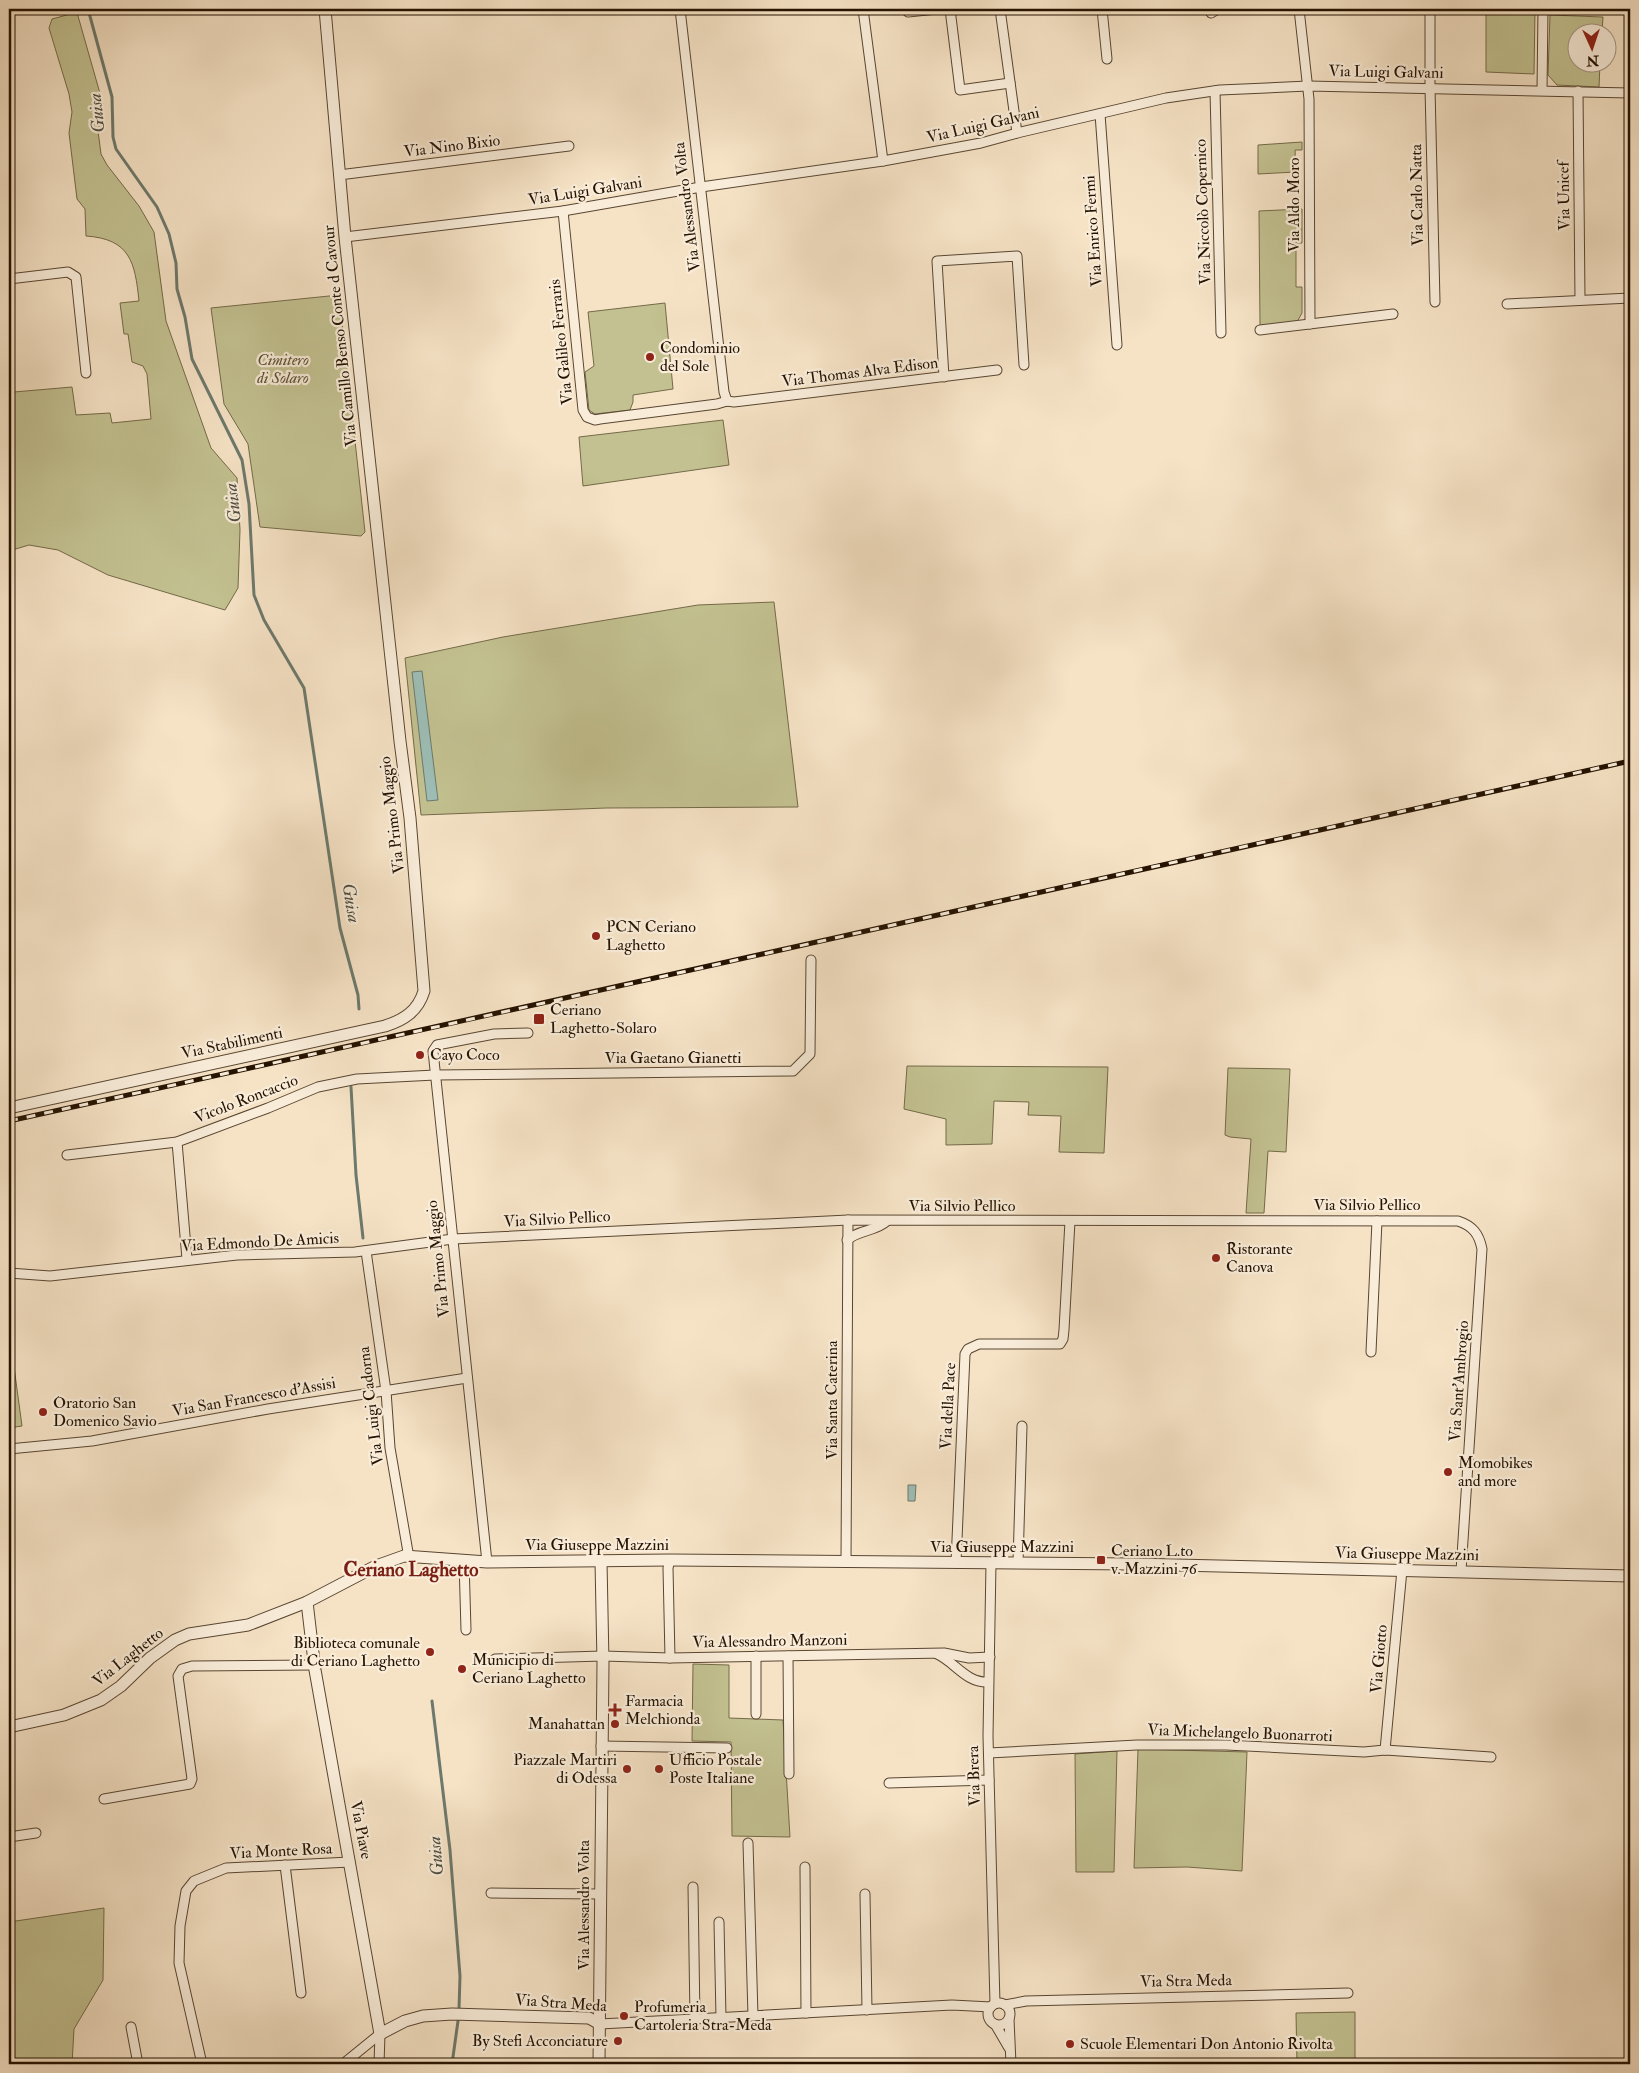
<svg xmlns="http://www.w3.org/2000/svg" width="1639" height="2073" font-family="'IM FELL Double Pica',serif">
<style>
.green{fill:#c3c191;stroke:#746a48}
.water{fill:#9dbeb6;stroke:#6d796d}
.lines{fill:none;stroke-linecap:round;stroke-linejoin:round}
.stream{stroke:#6d796d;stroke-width:3}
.minor-casing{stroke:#594632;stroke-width:11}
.tertiary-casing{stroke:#594632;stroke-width:13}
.minor{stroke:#f9edda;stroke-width:9}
.tertiary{stroke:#f9edda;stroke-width:11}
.rail-casing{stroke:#251200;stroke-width:5}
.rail{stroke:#f9edda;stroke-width:3;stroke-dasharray:9;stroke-linecap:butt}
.poi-dot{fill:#8f2418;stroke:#f9edda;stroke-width:2}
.labels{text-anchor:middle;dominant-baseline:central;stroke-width:4.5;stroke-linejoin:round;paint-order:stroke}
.street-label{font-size:16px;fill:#251200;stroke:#f9edda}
.poi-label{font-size:16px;fill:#251200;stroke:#f9edda;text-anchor:start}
.park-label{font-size:16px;font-style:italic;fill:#5c4f33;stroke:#f9edda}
.water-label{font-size:18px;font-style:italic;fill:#4f4e40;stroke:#f9edda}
.quarter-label{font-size:19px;font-weight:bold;fill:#7a1f14;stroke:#f9edda}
</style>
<rect width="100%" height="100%" fill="#f6e3c6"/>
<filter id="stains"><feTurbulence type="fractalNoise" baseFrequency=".004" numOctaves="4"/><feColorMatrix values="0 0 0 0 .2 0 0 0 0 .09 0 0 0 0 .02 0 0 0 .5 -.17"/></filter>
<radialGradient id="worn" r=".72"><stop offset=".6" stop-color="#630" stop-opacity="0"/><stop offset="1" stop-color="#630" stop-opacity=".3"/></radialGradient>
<g class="green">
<path d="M72 9H76L103 104 98 131 101 154 107 165 139 206 154 232 166 321 211 448 237 478 240 530 238 588 225 610 108 575 58 550 29 545 9 551V388L14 392 72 387 76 415 110 413 112 423 151 419 147 374 143 366 132 362 128 334H124L120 303 139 301C135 262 130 239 86 236L85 209 77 199 69 133 72 112 69 94 49 28 52 19 67 15Z"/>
<path d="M1486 9H1535L1534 74 1486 72Z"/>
<path d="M1550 15 1603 17 1602 32H1576V62L1600 63 1599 87 1557 85 1548 75Z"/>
<path d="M1302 142V150H1295L1296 172 1258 174V145Z"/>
<path d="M1302 209V243H1296V287H1302V313L1297 322 1260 326 1259 211Z"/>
<path d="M339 295 365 532 361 536 260 527 248 444 224 404 211 308Z"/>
<path d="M665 303 673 389 633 395V402L630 410 595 414 589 410 585 372 594 366 588 312Z"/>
<path d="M723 420 729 465 583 486 579 437Z"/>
<path d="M774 602 798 807 606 808 421 815 405 658 503 637 698 605Z"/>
<path d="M907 1066 1108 1067 1104 1153 1059 1152 1061 1116 1028 1115 1029 1102 994 1101 992 1144 946 1145V1119L904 1109Z"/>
<path d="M1228 1068 1290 1069 1286 1152 1268 1151 1264 1213H1246L1251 1139 1230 1137 1225 1135Z"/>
<path d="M9 1330 22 1426 9 1428Z"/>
<path d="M693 1664 729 1665V1718L783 1720 790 1837 732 1836 731 1742 692 1741Z"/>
<path d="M1138 1749 1247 1752 1242 1871 1187 1867 1134 1868Z"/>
<path d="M1117 1751 1114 1872H1076L1075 1754Z"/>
<path d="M104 1908 103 1980 74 2029 72 2064H9V1922Z"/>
<path d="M1355 2012V2064H1297L1296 2013Z"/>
</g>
<g class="water">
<path d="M422 671 438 800 427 801 412 672Z"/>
<path d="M908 1485H916L915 1501H908Z"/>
</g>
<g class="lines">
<g class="stream">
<path d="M88 9 112 97 113 137 116 149 157 207 169 234 176 263 177 289 185 317 192 359 242 460 249 504 254 595 264 620 304 688 340 928 358 995 359 1009"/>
<path d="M351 1087 356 1175 363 1238"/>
<path d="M432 1701 450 1850 460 1976 459 2009"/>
<path d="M452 2064 458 2021"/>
</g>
<g class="minor-casing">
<g id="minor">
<path d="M680 9 724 392 727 401"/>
<path d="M863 9 883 161"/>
<path d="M950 9 960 90 1010 83"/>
<path d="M1000 9 1017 133"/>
<path d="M1102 9 1107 59"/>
<path d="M1299 9 1309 99 1310 324"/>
<path d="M1430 9V88L1435 302"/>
<path d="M908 12 937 9"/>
<path d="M1211 13 1218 9"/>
<path d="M1542 90 1543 9"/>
<path d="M1215 91 1221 333"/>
<path d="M1578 91 1580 300"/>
<path d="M1100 114 1117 345"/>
<path d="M339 175 569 146"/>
<path d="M563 211 583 410 587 417 595 420 600 419 717 404 727 401"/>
<path d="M345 237 563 211 701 187 883 161 981 143 1017 133 1166 98 1220 90 1308 86 1630 93"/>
<path d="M9 279 68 272 76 277 86 373"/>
<path d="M1507 304 1630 298"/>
<path d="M1260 330 1393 314"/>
<path d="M944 377 937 261 1017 256 1024 365"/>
<path d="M727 401 734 402 997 370"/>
<path d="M177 1142 187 1259"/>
<path d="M67 1155 177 1142 268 1108 318 1087 357 1079 435 1075 793 1071 810 1054 811 960"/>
<path d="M847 1240C860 1229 875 1232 887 1221"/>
<path d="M366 1251 386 1391 390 1448 408 1552 404 1556"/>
<path d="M9 1273 50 1276 237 1255 355 1252 453 1239 848 1220 1458 1221C1473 1226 1479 1234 1482 1249L1461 1571"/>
<path d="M1371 1352 1377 1221"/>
<path d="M9 1449 92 1441 268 1409 467 1378"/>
<path d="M670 1560 668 1568 670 1658"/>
<path d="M464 1561 466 1630"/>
<path d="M846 1561 848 1220"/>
<path d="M487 1562 433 1051 437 1045 494 1034 528 1033"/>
<path d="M956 1563 965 1354 968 1349 979 1344H1060L1063 1339 1064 1330 1070 1221"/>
<path d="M991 1563 988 1736 995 2004"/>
<path d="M1018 1563 1022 1426"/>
<path d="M937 1654C955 1662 966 1683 988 1682"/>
<path d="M788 1656 789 1774"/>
<path d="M495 1659 603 1656 670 1658 944 1653 969 1658 990 1657"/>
<path d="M756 1714V1656"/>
<path d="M601 1746 727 1748"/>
<path d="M1385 1750 1402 1570"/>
<path d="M989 1753 1137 1745H1226L1364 1752 1385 1750 1491 1757"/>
<path d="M889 1783 989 1780"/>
<path d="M104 1799 190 1784 192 1779 178 1676 182 1669 192 1666 314 1665"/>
<path d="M9 1837 36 1833"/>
<path d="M748 1843 753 2016"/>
<path d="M285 1865 301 1993"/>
<path d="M805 1867 806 2013"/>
<path d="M693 1887 695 2019"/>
<path d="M491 1893 600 1894"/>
<path d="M865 1894 867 2010"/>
<path d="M719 1922 721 2018"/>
<circle cx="999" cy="2014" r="11"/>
<path d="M1005 2005 1026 2001 1348 1993"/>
<path d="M1009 2019 1011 2064"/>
<path d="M600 2024 952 2005 991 2007"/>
<path d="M995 2024 1009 2048"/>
<path d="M131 2027 138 2064"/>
<path d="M202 2064 179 1963 180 1926 186 1891 194 1881 226 1868 350 1862"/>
<path d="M343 2064 380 2034"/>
<path d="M379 2064 380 2034"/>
</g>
</g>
<g class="tertiary-casing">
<g id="tertiary">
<path d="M9 1108 385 1026C404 1020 418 1011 424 991L410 818 400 741 345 237 325 9"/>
<path d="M307 1602 315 1670 380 2034 405 2021 423 2016 452 2014 589 2018 600 2024"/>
<path d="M9 1727 64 1715 101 1700 121 1686 150 1658 175 1640 189 1634 248 1625 307 1602 376 1566 404 1556 487 1562 670 1560 1134 1564 1630 1576"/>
<path d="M599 2064 603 1663 601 1561"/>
</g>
</g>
<use href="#minor" class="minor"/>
<use href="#tertiary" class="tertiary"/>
<g class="rail-casing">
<path id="rail" d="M9 1121C550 1003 1090 880 1630 761"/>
</g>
<use href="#rail" class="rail"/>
</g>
<g class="poi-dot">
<circle cx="650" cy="357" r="5"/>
<circle cx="596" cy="936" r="5"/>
<rect x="533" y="1013" width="12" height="12" rx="2.5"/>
<circle cx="420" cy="1055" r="5"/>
<circle cx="1216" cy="1258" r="5"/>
<circle cx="43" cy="1412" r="5"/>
<circle cx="1448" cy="1472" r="5"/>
<rect x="1096" y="1555" width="10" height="10" rx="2.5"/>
<circle cx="430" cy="1652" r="5"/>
<circle cx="462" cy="1669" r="5"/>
<path d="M612.5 1702.5h5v5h5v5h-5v5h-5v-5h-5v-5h5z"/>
<circle cx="615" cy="1724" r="5"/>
<circle cx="627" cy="1769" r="5"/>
<circle cx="659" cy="1769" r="5"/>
<circle cx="624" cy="2016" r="5"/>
<circle cx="618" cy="2041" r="5"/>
<circle cx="1070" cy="2044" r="5"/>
</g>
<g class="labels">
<g class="street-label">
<text transform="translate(1386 72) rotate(1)">Via Luigi Galvani</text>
<text transform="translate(983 125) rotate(-13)">Via Luigi Galvani</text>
<text transform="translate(452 146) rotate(-7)">Via Nino Bixio</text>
<text transform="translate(585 191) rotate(-9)">Via Luigi Galvani</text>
<text transform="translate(1417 195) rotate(-91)">Via Carlo Natta</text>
<text transform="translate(1564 196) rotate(-91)">Via Unicef</text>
<text transform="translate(1294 205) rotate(-90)">Via Aldo Moro</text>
<text transform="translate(687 207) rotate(-97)">Via Alessandro Volta</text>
<text transform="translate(1203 212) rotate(-92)">Via Niccolò Copernico</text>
<text transform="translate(1093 231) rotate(-94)">Via Enrico Fermi</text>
<text transform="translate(340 336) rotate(-96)">Via Camillo Benso Conte d Cavour</text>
<text transform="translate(561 342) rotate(-96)">Via Galileo Ferraris</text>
<text transform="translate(860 372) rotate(-7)">Via Thomas Alva Edison</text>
<text transform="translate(392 815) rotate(-97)">Via Primo Maggio</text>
<text transform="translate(232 1043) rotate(-12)">Via Stabilimenti</text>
<text x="673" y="1058">Via Gaetano Gianetti</text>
<text transform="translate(246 1099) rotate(-21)">Vicolo Roncaccio</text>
<text x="1367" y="1205">Via Silvio Pellico</text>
<text x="962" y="1206">Via Silvio Pellico</text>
<text transform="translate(557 1219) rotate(-3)">Via Silvio Pellico</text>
<text transform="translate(260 1242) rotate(-3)">Via Edmondo De Amicis</text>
<text transform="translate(438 1259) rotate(-96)">Via Primo Maggio</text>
<text transform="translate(1459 1381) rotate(-86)">Via Sant'Ambrogio</text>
<text transform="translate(254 1397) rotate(-10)">Via San Francesco d'Assisi</text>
<text transform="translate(832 1400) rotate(-90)">Via Santa Caterina</text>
<text transform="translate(371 1406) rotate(-97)">Via Luigi Cadorna</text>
<text transform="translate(948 1406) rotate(-87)">Via della Pace</text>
<text x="597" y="1545">Via Giuseppe Mazzini</text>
<text x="1002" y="1547">Via Giuseppe Mazzini</text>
<text transform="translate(1407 1554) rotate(1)">Via Giuseppe Mazzini</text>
<text transform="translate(770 1641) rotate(-1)">Via Alessandro Manzoni</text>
<text transform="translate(128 1657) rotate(-38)">Via Laghetto</text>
<text transform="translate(1379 1659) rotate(-85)">Via Giotto</text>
<text transform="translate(1240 1733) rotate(2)">Via Michelangelo Buonarroti</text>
<text transform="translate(974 1776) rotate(-92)">Via Brera</text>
<text transform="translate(361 1830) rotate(79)">Via Piave</text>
<text transform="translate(281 1851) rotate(-3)">Via Monte Rosa</text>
<text transform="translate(584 1905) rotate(-90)">Via Alessandro Volta</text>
<text transform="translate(1186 1981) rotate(-1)">Via Stra Meda</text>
<text transform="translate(561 2003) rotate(4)">Via Stra Meda</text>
</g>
<g class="poi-label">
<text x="660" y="348">Condominio<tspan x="660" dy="18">del Sole</tspan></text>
<text x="606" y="927">PCN Ceriano<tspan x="606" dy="18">Laghetto</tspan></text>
<text x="550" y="1010">Ceriano<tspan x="550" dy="18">Laghetto-Solaro</tspan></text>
<text x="430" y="1055">Cayo Coco</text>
<text x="1226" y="1249">Ristorante<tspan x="1226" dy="18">Canova</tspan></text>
<text x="53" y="1403">Oratorio San<tspan x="53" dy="18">Domenico Savio</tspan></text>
<text x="1458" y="1463">Momobikes<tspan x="1458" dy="18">and more</tspan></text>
<text x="1111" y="1551">Ceriano L.to<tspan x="1111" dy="18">v. Mazzini 76</tspan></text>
<text x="420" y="1643" text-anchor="end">Biblioteca comunale<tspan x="420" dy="18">di Ceriano Laghetto</tspan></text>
<text x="472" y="1660">Municipio di<tspan x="472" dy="18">Ceriano Laghetto</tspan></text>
<text x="625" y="1701">Farmacia<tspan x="625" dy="18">Melchionda</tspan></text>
<text x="605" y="1724" text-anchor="end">Manahattan</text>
<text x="617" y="1760" text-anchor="end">Piazzale Martiri<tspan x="617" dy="18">di Odessa</tspan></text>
<text x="669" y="1760">Ufficio Postale<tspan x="669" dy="18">Poste Italiane</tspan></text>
<text x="634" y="2007">Profumeria<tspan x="634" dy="18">Cartoleria Stra-Meda</tspan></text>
<text x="608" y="2041" text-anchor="end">By Stefi Acconciature</text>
<text x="1080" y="2044">Scuole Elementari Don Antonio Rivolta</text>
</g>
<g class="park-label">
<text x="283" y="360">Cimitero<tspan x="283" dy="18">di Solaro</tspan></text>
</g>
<g class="water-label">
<text transform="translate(97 113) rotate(-96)">Guisa</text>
<text transform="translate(233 503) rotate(-97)">Guisa</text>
<text transform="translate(351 903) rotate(81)">Guisa</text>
<text transform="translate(436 1856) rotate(-95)">Guisa</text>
</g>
<g class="quarter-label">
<text x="411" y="1570">Ceriano Laghetto</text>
</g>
</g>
<rect width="1639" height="2073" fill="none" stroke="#f6e3c6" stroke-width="30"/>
<rect x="10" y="10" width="1619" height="2053" fill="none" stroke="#251200" stroke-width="2.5"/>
<rect x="15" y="15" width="1609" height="2043" fill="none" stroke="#251200"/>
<g transform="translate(1592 48) rotate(177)"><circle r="24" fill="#f9edda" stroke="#a49583"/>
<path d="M0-4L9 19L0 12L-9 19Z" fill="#8f2418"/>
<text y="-8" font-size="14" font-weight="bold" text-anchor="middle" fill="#251200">N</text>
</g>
<rect width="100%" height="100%" filter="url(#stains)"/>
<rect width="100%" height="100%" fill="url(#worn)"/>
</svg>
